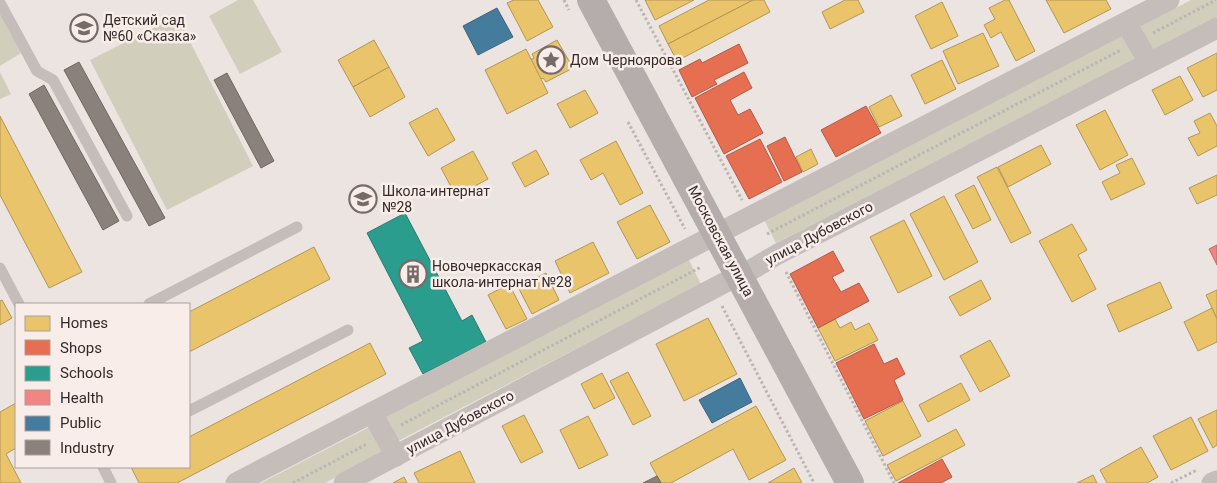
<svg xmlns="http://www.w3.org/2000/svg" width="1217" height="483" font-family="Roboto,sans-serif">
<style>
.green{fill:#d1cfbc}
.homes{fill:#e9c46a;stroke:#b39656}
.shops{fill:#e76f51;stroke:#b25a45}
.schools{fill:#2a9d8f;stroke:#2d7a70}
.health{fill:#f28482;stroke:#b96967}
.public{fill:#457b9d;stroke:#40637a}
.industry{fill:#8a817c;stroke:#706763}
.lines{fill:none;stroke-linecap:round;stroke-linejoin:round}
.path{stroke:#bdb5b3;stroke-width:3;stroke-dasharray:2.5 2.5;stroke-linecap:butt}
.service{stroke:#c5bdba;stroke-width:11}
.minor{stroke:#c5bdba;stroke-width:21}
.secondary{stroke:#b5adab;stroke-width:28}
.labels{text-anchor:middle;dominant-baseline:central;stroke-width:5;stroke-linejoin:round;paint-order:stroke}
.poi-label{font-size:14px;fill:#352a29;stroke:#f8ede9;text-anchor:start}
.street-label{font-size:14px;fill:#352a29;stroke:#f8ede9}
</style>
<rect width="100%" height="100%" fill="#ece4e1"/>
<g class="green">
<path d="M238 0H253L282 52 240 74 209 16Z"/>
<path d="M1191 0H1217V17L1150 53 1135 29Z"/>
<path d="M0 14 21 53 0 66Z"/>
<path d="M177 16 253 166 167 210 90 60Z"/>
<path d="M1126 33 1140 57 776 243 764 220Z"/>
<path d="M0 72 11 94 0 99Z"/>
<path d="M689 260 701 284 398 441 385 417Z"/>
<path d="M373 425 386 451 325 483H261Z"/>
</g>
<g class="homes">
<path d="M514 0H538L553 27 527 41 507 3Z"/>
<path d="M645 0H694L655 20Z"/>
<path d="M709 0H753L668 44 659 26Z"/>
<path d="M753 0H764L770 12 677 61 668 44Z"/>
<path d="M845 0H858L864 12 830 29 822 12Z"/>
<path d="M1005 0H1009L1035 51 1016 61 1001 32 991 38 984 25 995 19 989 8Z"/>
<path d="M1046 0H1106L1111 9 1064 33Z"/>
<path d="M942 2 958 36 931 49 915 16Z"/>
<path d="M983 33 999 66 958 84 943 51Z"/>
<path d="M374 40 389 67 353 87 338 60Z"/>
<path d="M557 40 573 68 546 82 543 78 534 82 524 63 534 58 532 54Z"/>
<path d="M526 49 548 93 507 114 485 70Z"/>
<path d="M1217 53V90L1203 97 1187 68Z"/>
<path d="M942 60 956 89 925 104 911 75Z"/>
<path d="M389 67 405 97 370 117 353 87Z"/>
<path d="M1180 76 1193 100 1165 115 1152 90Z"/>
<path d="M585 90 598 113 570 128 557 104Z"/>
<path d="M891 95 902 116 879 127 869 107Z"/>
<path d="M437 108 455 140 428 156 409 123Z"/>
<path d="M1105 110 1128 155 1100 170 1076 125Z"/>
<path d="M1210 113 1217 126V146L1198 156 1188 138 1200 133 1194 121Z"/>
<path d="M0 116 82 272 49 288 0 195Z"/>
<path d="M616 141 643 193 620 205 603 173 591 180 580 160Z"/>
<path d="M1041 145 1051 164 1008 187 998 167Z"/>
<path d="M811 149 818 164 803 172 796 157Z"/>
<path d="M536 150 549 174 525 187 512 163Z"/>
<path d="M473 151 488 179 456 196 441 168Z"/>
<path d="M1132 158 1145 184 1111 200 1102 182 1120 173 1116 165Z"/>
<path d="M997 167 1031 233 1011 243 977 177Z"/>
<path d="M1217 175V195L1197 204 1189 188Z"/>
<path d="M974 185 991 220 973 229 955 195Z"/>
<path d="M944 196 978 262 944 280 910 214Z"/>
<path d="M650 205 670 242 637 259 617 222Z"/>
<path d="M904 220 932 276 898 293 870 237Z"/>
<path d="M1072 224 1087 250 1078 255 1096 289 1072 302 1039 241Z"/>
<path d="M593 242 609 273 570 293 555 261Z"/>
<path d="M314 247 330 279 189 352V312Z"/>
<path d="M546 273 559 300 532 314 518 287Z"/>
<path d="M981 280 991 299 960 316 949 297Z"/>
<path d="M1160 282 1172 308 1119 332 1107 305Z"/>
<path d="M509 284 527 319 506 329 488 295Z"/>
<path d="M1217 290V319L1206 295Z"/>
<path d="M2 300 12 318 0 325V301Z"/>
<path d="M1212 308 1217 319V342L1198 351 1184 322Z"/>
<path d="M708 318 737 374 684 401 656 344Z"/>
<path d="M835 319 840 328 851 322 855 330 869 323 878 340 835 361 818 328Z"/>
<path d="M990 340 1010 376 980 392 960 356Z"/>
<path d="M370 343 386 374 177 483H139L131 467H189V437Z"/>
<path d="M628 372 651 416 633 425 610 381Z"/>
<path d="M602 373 615 398 594 409 581 384Z"/>
<path d="M961 383 970 400 928 422 919 405Z"/>
<path d="M903 401 921 436 883 456 865 421Z"/>
<path d="M16 403V448L6 454 21 483H0V412Z"/>
<path d="M756 406 786 460 749 480 733 449 671 483H661L650 463Z"/>
<path d="M1217 410V445L1213 448 1198 419Z"/>
<path d="M524 415 543 452 521 463 502 426Z"/>
<path d="M588 416 608 455 579 469 560 430Z"/>
<path d="M1191 417 1208 451 1171 470 1153 436Z"/>
<path d="M956 429 965 445 896 481 887 465Z"/>
<path d="M1141 447 1158 477 1147 483H1107L1100 470Z"/>
<path d="M460 451 475 483H419L414 473Z"/>
<path d="M794 468 802 483H768Z"/>
<path d="M1093 475 1097 483H1077Z"/>
<path d="M404 477 407 483H393Z"/>
</g>
<g class="shops">
<path d="M739 44 748 63 714 80 717 84 692 97 679 70 700 59 702 63Z"/>
<path d="M744 72 752 88 730 100 738 115 750 109 763 133 724 154 695 98Z"/>
<path d="M866 106 881 133 836 157 821 130Z"/>
<path d="M785 137 802 172 784 181 767 146Z"/>
<path d="M760 139 782 182 749 199 726 156Z"/>
<path d="M833 251 844 271 832 277 841 292 859 283 869 301 818 328 790 274Z"/>
<path d="M874 344 884 364 897 358 905 374 894 380 903 400 864 419 836 363Z"/>
<path d="M942 459 952 477 941 483H898Z"/>
</g>
<path class="schools" d="M405 213 462 321 472 315 486 342 423 374 409 348 423 341 367 233Z"/>
<path class="health" d="M1217 245V265L1209 249Z"/>
<g class="public">
<path d="M497 8 513 37 478 55 463 26Z"/>
<path d="M740 378 752 402 712 423 699 400Z"/>
</g>
<g class="industry">
<path d="M79 62 165 218 149 226 64 70Z"/>
<path d="M227 73 274 161 261 168 214 80Z"/>
<path d="M44 85 119 221 103 230 29 94Z"/>
<path d="M657 476 661 483H643Z"/>
</g>
<g class="lines">
<g class="path">
<path d="M564 0 569 10"/>
<path d="M636 0 742 200"/>
<path d="M1153 33 1216 0"/>
<path d="M628 122 685 229"/>
<path d="M767 234 1121 50"/>
<path d="M786 272 894 483"/>
<path d="M722 306 814 483"/>
<path d="M401 425 701 267"/>
<path d="M293 483 367 444"/>
<path d="M1171 483 1197 470"/>
</g>
<g class="service">
<path d="M0 3 37 71 53 80 127 216"/>
<path d="M0 268 19 304"/>
<path d="M149 304 297 227"/>
<path d="M189 411 348 330"/>
<path d="M103 467 111 483"/>
</g>
<g class="minor">
<path d="M1126 23 1149 62"/>
<path d="M372 413 396 456"/>
<path d="M236 483 1169 0"/>
<path d="M344 483 739 275 749 271 778 254 1217 28"/>
<path d="M1212 483 1217 481"/>
</g>
<path class="secondary" d="M591 0 850 483"/>
</g>
<defs>
<g id="school-ring" transform="scale(1.4375)"><circle r="9.5" fill="#f8ede9" stroke="#756b69" stroke-width="1.5"/><path d="M0-5L7-2L0 1L-7-2ZM-4 1L0 2.5L4 1V4Q0 6-4 4Z" fill="#756b69"/></g>
<g id="sight-ring" transform="scale(1.4375)"><circle r="9.5" fill="#f8ede9" stroke="#756b69" stroke-width="1.5"/><path d="M0-6L1.8-2.2L6-1.7L2.9 1.2L3.7 5.4L0 3.3L-3.7 5.4L-2.9 1.2L-6-1.7L-1.8-2.2Z" fill="#756b69"/></g>
<g id="building-ring" transform="scale(1.4375)"><circle r="9.5" fill="#f8ede9" stroke="#756b69" stroke-width="1.5"/><path d="M-4-6H4V6H1V3H-1V6H-4ZM-2.5-4.3h1.7v1.8h-1.7ZM.8-4.3h1.7v1.8H.8ZM-2.5-1h1.7V.8h-1.7ZM.8-1h1.7V.8H.8Z" fill="#756b69"/></g>
</defs>
<g fill-rule="evenodd">
<use href="#school-ring" x="84" y="28"/>
<use href="#sight-ring" x="551" y="60"/>
<use href="#school-ring" x="363" y="199"/>
<use href="#building-ring" x="413" y="274"/>
</g>
<g class="labels">
<g class="poi-label">
<text x="103" y="20">Детский сад<tspan x="103" dy="16">№60 «Сказка»</tspan></text>
<text x="570" y="60">Дом Черноярова</text>
<text x="382" y="191">Школа-интернат<tspan x="382" dy="16">№28</tspan></text>
<text x="432" y="266">Новочеркасская<tspan x="432" dy="16">школа-интернат №28</tspan></text>
</g>
<g class="street-label">
<text transform="translate(819 233) rotate(-28)">улица Дубовского</text>
<text transform="translate(721 241) rotate(62)">Московская улица</text>
<text transform="translate(460 422) rotate(-28)">улица Дубовского</text>
</g>
</g>
<rect x="15" y="303" width="175" height="165" fill="#f8ede9" stroke="#aa9f9c"/>
<rect x="25" y="316" width="25" height="15" fill="#e9c46a" stroke="#aa9f9c"/>
<text x="60" y="328" font-size="15" fill="#352a29">Homes</text>
<rect x="25" y="340" width="25" height="15" fill="#e76f51" stroke="#aa9f9c"/>
<text x="60" y="353" font-size="15" fill="#352a29">Shops</text>
<rect x="25" y="366" width="25" height="15" fill="#2a9d8f" stroke="#aa9f9c"/>
<text x="60" y="378" font-size="15" fill="#352a29">Schools</text>
<rect x="25" y="390" width="25" height="15" fill="#f28482" stroke="#aa9f9c"/>
<text x="60" y="403" font-size="15" fill="#352a29">Health</text>
<rect x="25" y="416" width="25" height="15" fill="#457b9d" stroke="#aa9f9c"/>
<text x="60" y="428" font-size="15" fill="#352a29">Public</text>
<rect x="25" y="440" width="25" height="15" fill="#8a817c" stroke="#aa9f9c"/>
<text x="60" y="453" font-size="15" fill="#352a29">Industry</text>
</svg>
